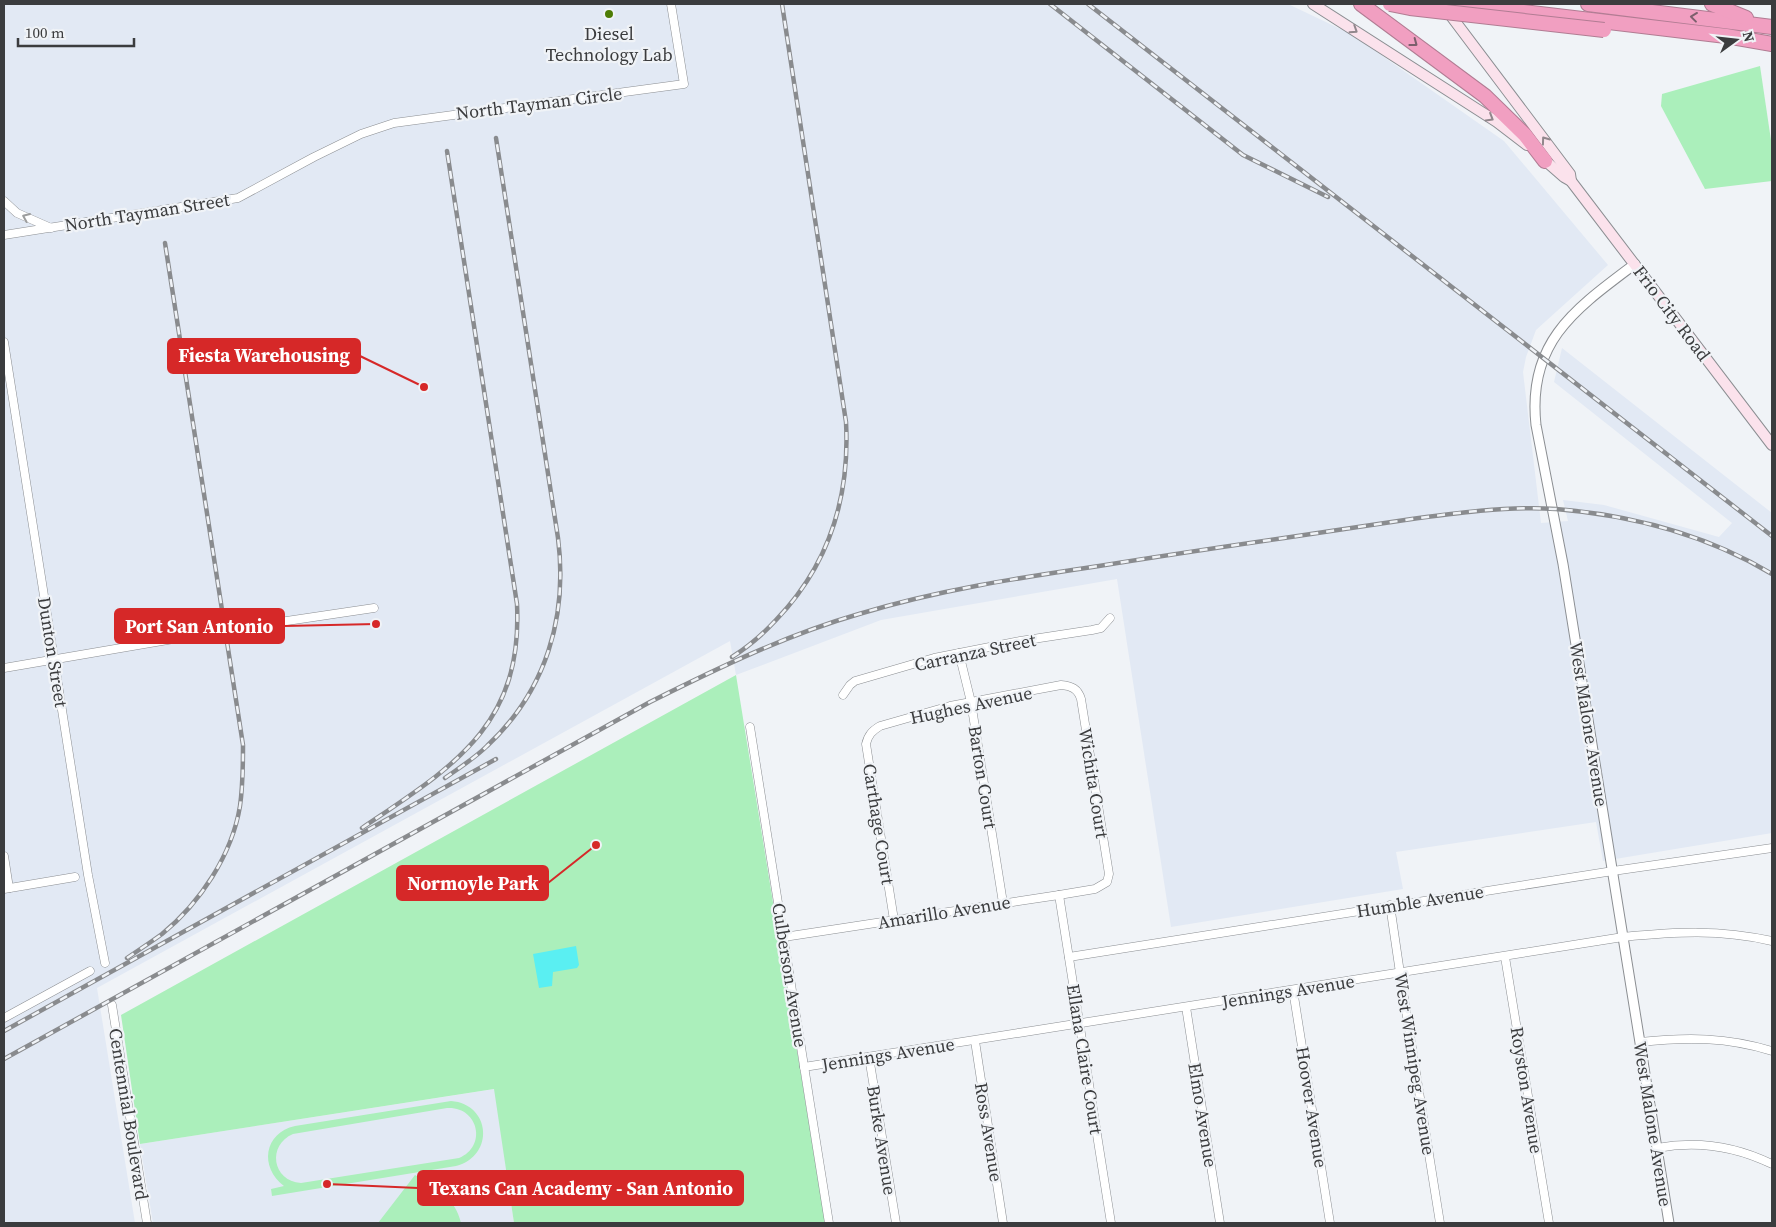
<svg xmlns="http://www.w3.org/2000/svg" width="1776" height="1227" font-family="'Source Serif 4',serif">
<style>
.built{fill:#e2e9f4}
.green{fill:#abefbb;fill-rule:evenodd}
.water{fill:#5aeff2}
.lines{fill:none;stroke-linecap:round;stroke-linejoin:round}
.minor-casing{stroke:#8b8e92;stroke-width:9}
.tertiary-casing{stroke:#8b8e92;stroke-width:11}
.secondary-casing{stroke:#8b8e92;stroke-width:12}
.motorway-casing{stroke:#b17c93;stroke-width:16}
.minor{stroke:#fff;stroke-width:8}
.tertiary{stroke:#fff;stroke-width:9}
.secondary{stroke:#fbe2ec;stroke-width:10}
.motorway{stroke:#f19fc1;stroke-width:14}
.rail-casing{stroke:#898b8e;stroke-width:4.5}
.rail{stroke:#f0f3f7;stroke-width:2.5;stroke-dasharray:8;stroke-linecap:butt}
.motorway-bridge-casing{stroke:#b17c93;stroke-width:16;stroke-linecap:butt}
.motorway-bridge{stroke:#f19fc1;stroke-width:14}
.oneway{stroke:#7b5f6c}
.oneway2{stroke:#91878c}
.oneway3{stroke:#9d9e9e}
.poi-dot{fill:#4d7c05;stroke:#f0f3f7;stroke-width:2}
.labels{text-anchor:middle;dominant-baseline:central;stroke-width:4.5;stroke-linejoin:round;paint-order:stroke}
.poi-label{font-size:18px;fill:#3b3c3e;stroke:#f0f3f7}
.street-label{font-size:18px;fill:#3b3c3e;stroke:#f0f3f7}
.leader{fill:none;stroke:#d62828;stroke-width:2}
.callout-dot{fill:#d62828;stroke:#f0f3f7;stroke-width:2}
.callout{fill:#d62828;stroke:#d62828;stroke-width:2}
.callout-label{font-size:19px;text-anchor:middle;font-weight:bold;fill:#fff}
</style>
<rect width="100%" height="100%" fill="#f0f3f7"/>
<g class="built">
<path d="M4 4H1288L1351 34 1504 141 1608 265 1536 330 1526 357 1523 372 1541 523 1568 521 1563 500 1604 505 1719 537 1732 523 1554 382 1562 348 1772 513V833L1603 861 1596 822 1396 852 1403 889 1171 927 1117 579 881 620 736 675 730 641 97 988 135 1223H4Z"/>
<path d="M495 1089 514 1223H153L140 1144Z"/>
</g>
<g class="green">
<path d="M1760 66 1772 147V181L1705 189 1661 106 1662 94Z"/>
<path d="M736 675 825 1222 812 1223H514L494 1089 140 1144 121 1015Z"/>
<path d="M451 1101C491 1104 495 1156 456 1166L272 1196 271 1189 284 1186C259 1167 264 1133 295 1126ZM447 1108C478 1106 488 1146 459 1158L301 1183C272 1181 267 1145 293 1134Z"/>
<path d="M415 1175C436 1189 455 1197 461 1223H378Z"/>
</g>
<path class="water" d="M576 946 579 965 577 968 553 972 552 986 539 988 533 954Z"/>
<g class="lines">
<g class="minor-casing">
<g id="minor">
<path d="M4 201 17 213 51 228"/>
<path d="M4 235 238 198 314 157 361 134 394 123 684 84 671 4"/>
<path d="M4 342 88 875 105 963"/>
<path d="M959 653 971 702 1003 903"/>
<path d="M4 668 226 630 374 608"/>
<path d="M843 695 850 685 855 681 934 658 1020 641 1092 630 1101 628 1110 618"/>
<path d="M750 727 829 1223"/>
<path d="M4 856 9 888"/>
<path d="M4 889 75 877"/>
<path d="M1059 895 1111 1223"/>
<path d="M1390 905 1400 973 1440 1223"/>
<path d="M784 937 1059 895 1095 889 1107 882 1109 874 1081 699C1078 689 1072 686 1061 685L950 706 880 726C872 731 868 735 866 744L894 920"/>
<path d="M1069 957 1613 871 1772 848"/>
<path d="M1505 957 1549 1223"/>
<path d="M1293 990 1330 1223"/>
<path d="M112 1005 147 1223"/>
<path d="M1186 1007 1220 1223"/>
<path d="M4 1018 90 971"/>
<path d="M975 1041 1003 1223"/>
<path d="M1640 1042C1687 1037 1727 1037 1772 1051"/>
<path d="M869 1057 896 1223"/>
<path d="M804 1067 1623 937C1676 932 1719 929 1772 941"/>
<path d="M1657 1148C1698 1140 1735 1146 1772 1164"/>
</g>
</g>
<g class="tertiary-casing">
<path id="tertiary" d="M1635 264C1575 309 1527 342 1536 425L1563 564 1669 1223"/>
</g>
<g class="secondary-casing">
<g id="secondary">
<path d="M1313 4 1497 122 1527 145"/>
<path d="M1442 4 1570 174 1571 181"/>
<path d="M1540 156 1564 177 1571 181 1772 445"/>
</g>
</g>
<g class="motorway-casing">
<g id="motorway">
<path d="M1361 4 1485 96 1525 135 1545 161"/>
<path d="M1457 4 1726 36 1772 44"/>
<path d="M1588 4 1772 27"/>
<path d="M1712 4 1746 18"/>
</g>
</g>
<use href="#minor" class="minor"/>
<use href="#tertiary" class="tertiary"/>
<use href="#secondary" class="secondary"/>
<use href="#motorway" class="motorway"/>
<g class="rail-casing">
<g id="rail">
<path d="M1050 4 1243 155 1328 197"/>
<path d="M1088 4 1772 536"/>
<path d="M732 657C748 647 763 634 776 620 829 565 850 497 846 422L782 4"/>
<path d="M445 778C459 768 475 758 487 746 546 691 568 617 558 538L496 138"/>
<path d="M362 828C452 767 523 727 517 604L447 151"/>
<path d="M127 958C139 950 151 942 162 934 200 903 232 855 240 806 243 785 243 765 243 745L165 243"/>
<path d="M4 1031 496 759"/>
<path d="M4 1059 650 702C718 668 786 635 859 614 938 590 1018 578 1099 566 1161 556 1222 547 1284 538 1324 532 1365 526 1405 520 1455 513 1506 506 1556 509 1631 515 1707 535 1772 574"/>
</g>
</g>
<use href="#rail" class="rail"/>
<g class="motorway-bridge-casing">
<path id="motorway-bridge" d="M1390 4 1410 8 1604 30"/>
</g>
<use href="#motorway-bridge" class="motorway-bridge"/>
</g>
<defs><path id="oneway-chevron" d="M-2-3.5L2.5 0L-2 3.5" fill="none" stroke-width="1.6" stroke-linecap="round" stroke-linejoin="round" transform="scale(1.25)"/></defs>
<g class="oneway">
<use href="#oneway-chevron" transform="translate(1694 17) rotate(-173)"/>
<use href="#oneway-chevron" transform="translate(1414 43) rotate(37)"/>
</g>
<g class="oneway2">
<use href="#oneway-chevron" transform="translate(1354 30) rotate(33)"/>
<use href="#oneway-chevron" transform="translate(1490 118) rotate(31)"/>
<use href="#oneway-chevron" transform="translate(1545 140) rotate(-126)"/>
</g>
<use class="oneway3" href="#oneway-chevron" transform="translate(26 217) rotate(-157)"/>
<circle class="poi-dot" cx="609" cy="14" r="5"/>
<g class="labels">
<g class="poi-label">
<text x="609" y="33">Diesel<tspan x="609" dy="21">Technology Lab</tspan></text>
</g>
<g class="street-label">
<text transform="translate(539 103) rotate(-7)">North Tayman Circle</text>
<text transform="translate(147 212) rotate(-9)">North Tayman Street</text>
<text transform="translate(1672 313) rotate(53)">Frio City Road</text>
<text transform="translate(53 652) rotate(81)">Dunton Street</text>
<text transform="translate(975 652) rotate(-12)">Carranza Street</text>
<text transform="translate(971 705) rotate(-12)">Hughes Avenue</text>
<text transform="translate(1589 724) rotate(81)">West Malone Avenue</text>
<text transform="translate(983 777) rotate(81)">Barton Court</text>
<text transform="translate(1094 783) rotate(81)">Wichita Court</text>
<text transform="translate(879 824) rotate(81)">Carthage Court</text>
<text transform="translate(1420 901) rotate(-9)">Humble Avenue</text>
<text transform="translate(944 912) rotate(-9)">Amarillo Avenue</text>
<text transform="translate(790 975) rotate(81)">Culberson Avenue</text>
<text transform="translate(1288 991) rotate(-9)">Jennings Avenue</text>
<text transform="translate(888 1054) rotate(-9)">Jennings Avenue</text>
<text transform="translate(1085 1059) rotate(81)">Ellana Claire Court</text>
<text transform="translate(1415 1064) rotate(81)">West Winnipeg Avenue</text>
<text transform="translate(1527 1090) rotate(81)">Royston Avenue</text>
<text transform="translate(1312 1107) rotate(81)">Hoover Avenue</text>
<text transform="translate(129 1114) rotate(81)">Centennial Boulevard</text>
<text transform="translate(1203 1115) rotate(81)">Elmo Avenue</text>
<text transform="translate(1653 1124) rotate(81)">West Malone Avenue</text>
<text transform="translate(989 1132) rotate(81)">Ross Avenue</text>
<text transform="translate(882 1140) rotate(81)">Burke Avenue</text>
</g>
</g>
<path class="leader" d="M424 387L360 356M376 624L284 626M596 845L548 883M327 1184L418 1188"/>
<g class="callout-dot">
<circle cx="424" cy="387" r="5"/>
<circle cx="376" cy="624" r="5"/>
<circle cx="596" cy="845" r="5"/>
<circle cx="327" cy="1184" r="5"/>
</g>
<g class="callout">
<rect x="168" y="339" width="192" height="34" rx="5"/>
<rect x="115" y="609" width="169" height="34" rx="5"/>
<rect x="397" y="866" width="151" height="34" rx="5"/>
<rect x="418" y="1171" width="325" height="34" rx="5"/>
</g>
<g class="callout-label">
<text x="264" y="362">Fiesta Warehousing</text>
<text x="199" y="633">Port San Antonio</text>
<text x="473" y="890">Normoyle Park</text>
<text x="581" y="1195">Texans Can Academy - San Antonio</text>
</g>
<rect width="1776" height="1227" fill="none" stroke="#3b3c3e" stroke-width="10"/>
<g transform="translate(1736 40) rotate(75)" stroke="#f0f3f7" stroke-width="4" paint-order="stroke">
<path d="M0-4L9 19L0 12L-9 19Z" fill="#3b3c3e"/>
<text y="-8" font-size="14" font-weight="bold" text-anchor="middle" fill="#3b3c3e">N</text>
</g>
<path d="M18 38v8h116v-8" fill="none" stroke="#3b3c3e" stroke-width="2.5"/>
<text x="25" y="38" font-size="15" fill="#3b3c3e" stroke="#f0f3f7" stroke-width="4" paint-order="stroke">100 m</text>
</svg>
